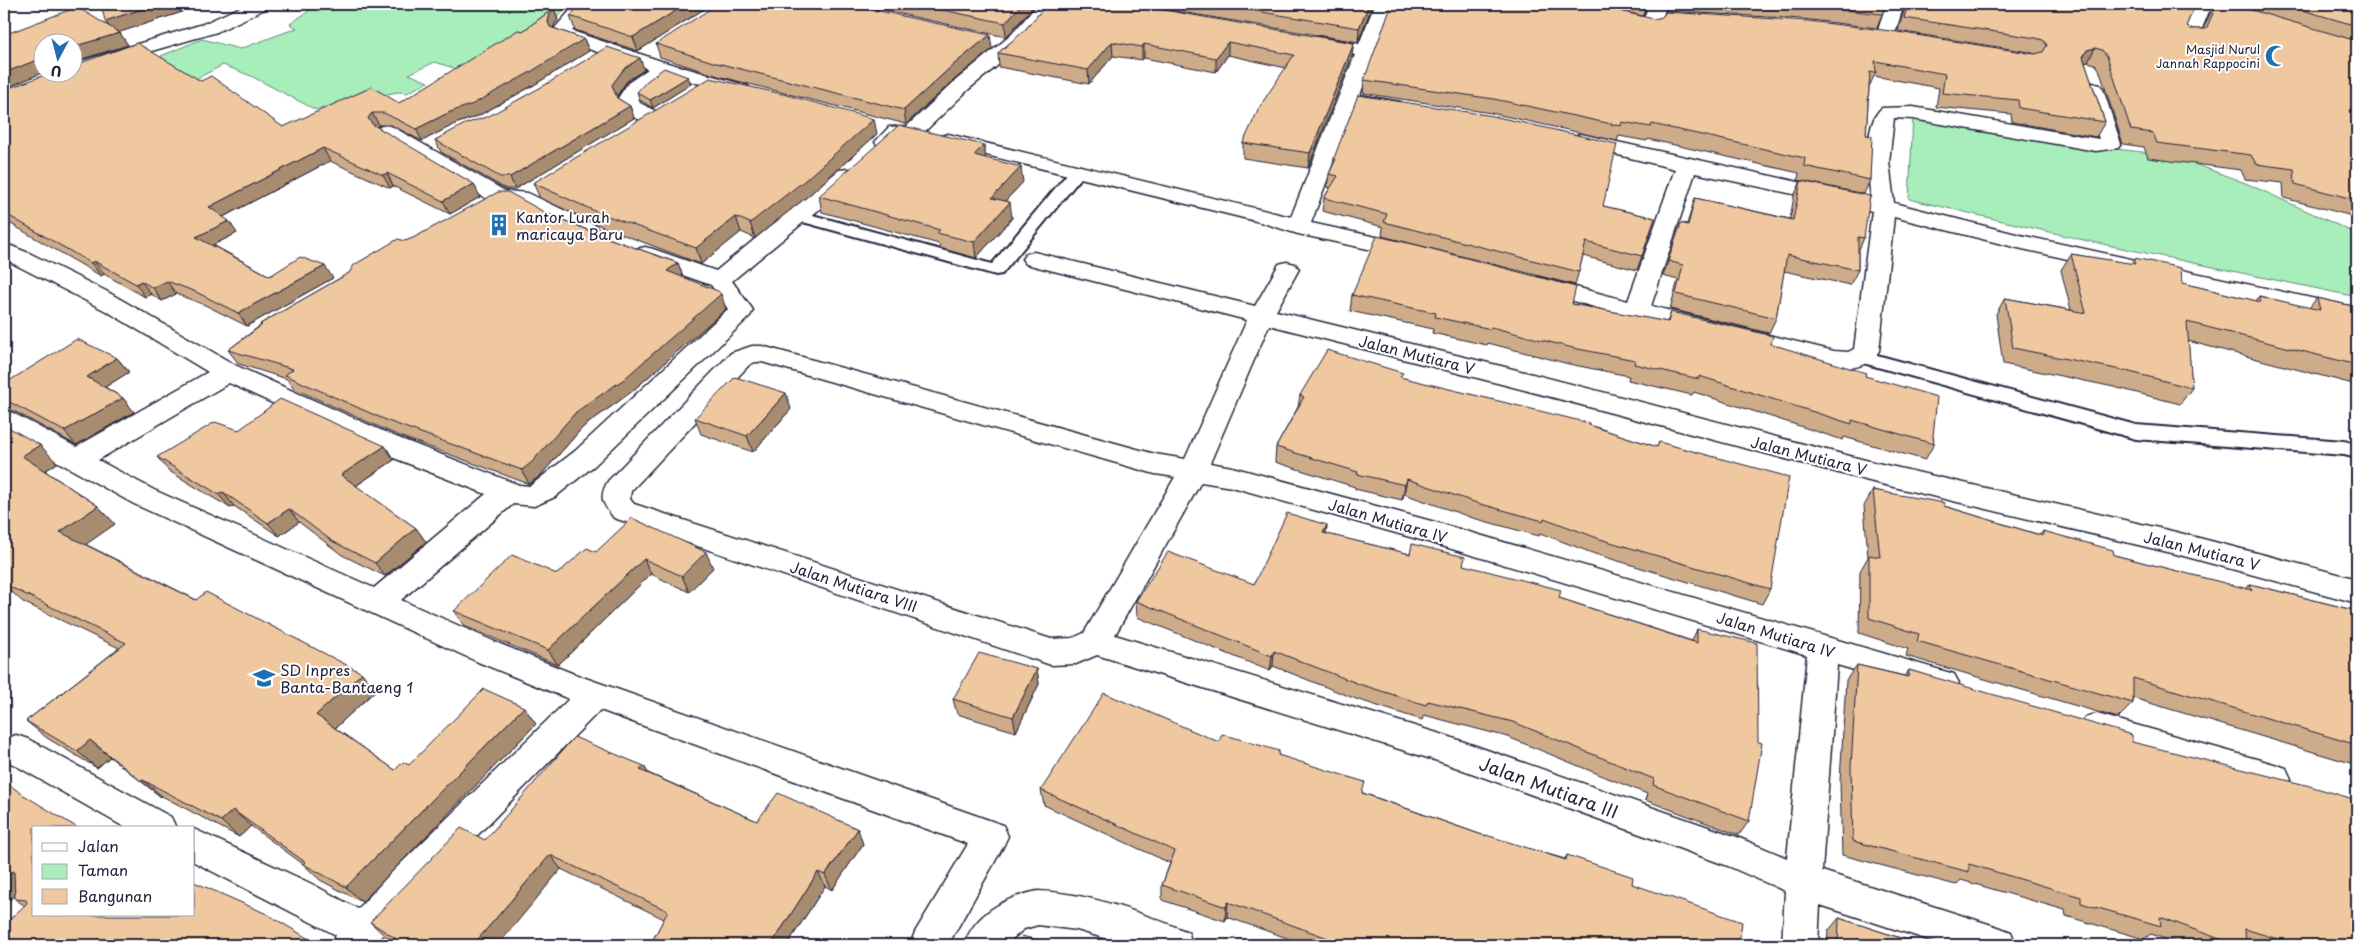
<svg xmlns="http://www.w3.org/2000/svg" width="2361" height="949" font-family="'Playpen Sans',sans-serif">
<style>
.green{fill:#a7eebb;stroke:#64887b}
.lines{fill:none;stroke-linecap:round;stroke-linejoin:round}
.lane-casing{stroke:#22223b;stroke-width:4}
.street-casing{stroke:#22223b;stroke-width:3}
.secondary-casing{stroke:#22223b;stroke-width:3}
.lane{fill:#fff;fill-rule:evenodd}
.street{fill:#fff;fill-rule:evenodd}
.secondary{fill:#fff;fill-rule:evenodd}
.wall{fill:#ceac8a;stroke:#22223b}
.shaded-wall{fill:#a88c70;stroke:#22223b}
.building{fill:#f0c8a0;stroke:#22223b}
.labels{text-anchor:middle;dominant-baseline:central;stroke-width:4;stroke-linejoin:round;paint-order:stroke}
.far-poi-label{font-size:12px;fill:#22223b;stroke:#fff;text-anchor:end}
.poi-label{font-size:15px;fill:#22223b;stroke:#fff;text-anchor:start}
.street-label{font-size:15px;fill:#22223b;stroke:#fff}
.near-street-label{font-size:18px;fill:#22223b;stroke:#fff}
</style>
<rect width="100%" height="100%" fill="#fff"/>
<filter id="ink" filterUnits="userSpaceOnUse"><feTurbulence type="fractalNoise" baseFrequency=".02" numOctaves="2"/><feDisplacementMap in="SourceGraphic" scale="10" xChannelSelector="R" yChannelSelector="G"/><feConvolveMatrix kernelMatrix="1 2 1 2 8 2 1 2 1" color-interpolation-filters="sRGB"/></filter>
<g filter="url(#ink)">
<g class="green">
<path d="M290 4H569L552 23 466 72 435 62 409 74 428 82 407 93 398 92 343 102 316 110 251 76 223 65 188 83 166 64 161 56 202 39 240 49 297 28 290 24 310 10Z"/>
<path d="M1913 116 2124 150 2171 155 2248 184 2357 234V297L2088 241 1909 199Z"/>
</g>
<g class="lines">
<g class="lane-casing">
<g id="lane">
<path d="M1078 166 1084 168 1086 171 1084 174 1002 274 996 275 792 219 790 216 792 213 798 211 992 264 1072 168Z"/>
<path d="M1862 351 2136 425 2344 441 2357 444V458L2344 455 2136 439 1856 361 1853 357 1856 353Z"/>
</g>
</g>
<g class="street-casing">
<g id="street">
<path d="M247 4H270L267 8 217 32 131 57 79 75 72 77 63 72H72V64L203 24Z"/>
<path d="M576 4H595L572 31 661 61 748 86 751 90 748 94 741 96 666 74 648 87 638 98 640 103 659 113 662 117 659 121C645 125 618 114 618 98L628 83 648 69 556 38 554 29Z"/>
<path d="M1038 4H1056L1025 43 969 89 919 137 901 138C893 146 889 149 878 146L875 142 889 127 907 126 955 81 1011 35Z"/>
<path d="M1375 4H1393L1360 95 1401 102 1404 106 1401 110 1394 112 1355 106 1311 223 1418 246 1422 251 1418 256 1410 258 1298 234 1260 222 941 144 938 140 941 136 948 134 1291 217 1355 55 1310 47 1308 43 1310 39 1317 37 1359 44Z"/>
<path d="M1552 4H1583L1644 18 1649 4H1667L1658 29 1651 31 1555 8Z"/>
<path d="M1886 4H1904L1894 37 1892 41H1878L1876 37Z"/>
<path d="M2194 4H2212L2198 38 2196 42H2182L2180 38Z"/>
<path d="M2093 83 2100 85 2103 89 2121 144 2118 148 2096 151 1913 119 1894 118 1889 162 1894 203 2020 235 2357 308V324L2018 248 1894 217 1879 351C1868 367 1852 370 1834 367L1637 319 1530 289 1526 284 1530 279 1538 277 1628 301 1675 169 1574 144 1571 140 1574 136 1581 134 1871 198C1868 175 1863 123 1882 108L1913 107 2099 139 2083 89 2086 85ZM1695 173 1872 211 1854 349 1848 352 1834 351 1651 306Z"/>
<path d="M386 125 393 127 505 191 528 193 595 225 598 230 595 235 587 237 579 235 516 204 492 202 379 135 376 131 379 127Z"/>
<path d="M847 169 855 170 858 175 855 180 732 281 753 310 750 316 595 465 555 497 534 506 513 504 401 600 500 644 574 674 1003 825 1008 836 1003 847 948 945H910L915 932 968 844 600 710 415 899 374 945H332L336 935 194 862V829L312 884 358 909 389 875 569 699 478 662 134 504 4 432V411L13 413 76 447 208 372 108 312 4 259V243L31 254 106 291 237 366 396 437 519 485 530 486 575 451 728 309 711 285 637 259 633 254 637 249 645 247 653 249 716 271 839 170ZM229 383 376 451 486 494 374 588 154 490 98 460Z"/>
<path d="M1034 252 1255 306 1279 264 1287 262 1295 264 1299 269 1276 311 1509 368 1873 462 2176 532 2357 579V603L2176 554 1873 482 1509 386 1269 325 1210 463 1232 467 1435 522 1954 674 1959 683 1954 692 1943 696 1837 665 1822 871 1998 927 2011 932 2016 945H1944L1820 905 1818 945H1782L1785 891 1728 866 1444 763 1097 655 1076 664 1051 665 614 518C603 504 598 498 608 481L731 353 752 346H762L1155 454 1185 459 1247 320 1026 264 1022 259 1026 254ZM755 362H762L1155 474 1175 477 1084 633 1073 638 1051 639 634 504 630 499 631 491 749 365ZM1201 482 1232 487 1435 544 1807 655 1787 858 1737 837 1444 735 1115 635Z"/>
<path d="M2097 714 2274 764 2286 768 2291 779 2286 790 2274 794 2097 742 2085 738 2081 728 2085 718Z"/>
<path d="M16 735 28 739 171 817 176 828H126L4 759V740Z"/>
<path d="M1038 891C1090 893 1141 913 1188 932L1193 945H1127L1077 930 1038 925 1024 929 1005 945H964C975 913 1006 897 1038 891Z"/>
</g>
</g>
<g class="secondary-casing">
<path id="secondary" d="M2195 4H2222L2256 14 2259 18 2256 22 2250 24 2198 8Z"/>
</g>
<use href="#lane" class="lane"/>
<use href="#street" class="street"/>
<use href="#secondary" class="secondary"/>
</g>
<g class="wall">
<path d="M84 4H177L182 12 119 32 128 45 42 42V72H44L4 89V35L108 26 102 6Z"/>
<path d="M581 4H712L638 51 575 30 570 16Z"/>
<path d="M855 4H1036L1006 37Z"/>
<path d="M1047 4 1352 56 1308 168 1243 158V143L1286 68 1228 55 1216 72 1144 58 1142 60 1113 56 1089 84 999 67 998 53 1025 30Z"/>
<path d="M1134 4H1373L1358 42Z"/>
<path d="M1590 4H1649L1643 16Z"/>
<path d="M1667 4H1886L1877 28 1803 19 1666 11Z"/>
<path d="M1905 4H2195L2187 24 2189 29H2203L2210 14 2216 4H2357V230L2352 216 2284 198 2283 183 2245 179 2241 170 2148 158 2144 147 2123 144 2099 69 2095 64 2088 62 2085 63 2105 122 2096 137 2012 122 2011 114 1936 107 1939 88 1874 76 1869 87 1866 135 1870 180 1864 194 1798 180 1799 173 1648 139 1647 141 1619 136 1617 141 1491 113 1363 93 1364 80 1654 19 2035 54 2029 52 1898 31 1906 4Z"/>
<path d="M554 8 558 20 554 25 553 28 584 39 589 51 534 85 478 116 455 124 422 141 391 125H379L377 127 480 197 450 214 393 186 390 188 330 161 223 217 237 233 213 245 270 276 333 278 247 326 205 305 176 294 162 301 151 294 145 297 104 274 101 276 4 220V90L201 81 283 127 399 103 523 31Z"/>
<path d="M656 44 992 49 954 80 906 124 718 76 660 57Z"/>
<path d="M640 58 644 70 627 81 617 97V98L630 106 634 118 515 189H506L441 152 435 140Z"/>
<path d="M688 77 691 84 653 108 640 100 637 92Z"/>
<path d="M877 134 808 196 755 238 741 232 701 264 603 227 540 198 533 183Z"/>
<path d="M985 158 1023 182 1005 201 1012 218 976 258 940 248 939 244 822 212 819 196Z"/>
<path d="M1334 158 1603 206 1655 218 1637 270 1583 256 1575 285 1382 236 1383 227 1322 211 1324 198 1330 188 1327 187 1329 174 1333 164Z"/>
<path d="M1801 181 1864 238 1858 252V270L1850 285 1784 271 1776 318 1769 333 1670 309 1678 280 1663 276 1681 223 1687 224 1695 198 1790 219 1794 196Z"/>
<path d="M546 213 602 236 678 263 683 277V278L726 309 630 393 583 427 540 476 529 484 397 435 295 389 287 379 239 364 228 350 261 325 260 324 349 273 405 241Z"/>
<path d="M2071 254 2131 264 2135 258 2182 283 2256 301 2259 296 2309 308 2317 298 2357 307V385L2188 341 2192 388 2180 404 2114 387 2003 364 1996 314 2005 298 2071 310 2061 270Z"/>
<path d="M1352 295 1572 304 1667 322 1671 312 1771 344 1865 376 1933 436 1934 444 1925 460 1844 437 1843 440 1694 392 1692 395 1628 380 1629 376 1569 364 1488 343 1487 345 1432 333 1433 329 1350 311Z"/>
<path d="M117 358 129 372 105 387 123 398 134 412 76 445 14 411 7 410 4 406V384Z"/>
<path d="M1402 378 1589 425 1657 447 1659 442 1770 589 1762 604 1595 554 1540 533 1539 536 1473 518 1404 494 1402 500 1355 489V487L1275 462 1276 447 1298 407 1300 395Z"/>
<path d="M791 409 753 452 701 434 695 418Z"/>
<path d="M4 425 57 463 45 471 98 506 115 524 85 544 376 690 335 728 395 770 536 724 362 902 320 880 303 864 251 826 239 837 162 796 161 797 110 757 97 768 47 738 26 721 119 648 23 602 12 592 4 587Z"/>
<path d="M239 430 385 446 394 460 356 486 416 528 426 542 385 576 342 555 299 522 279 536 234 506 230 508 169 471 157 457Z"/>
<path d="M1873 490 1944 506 2040 535 2043 531 2114 555 2246 589 2250 584 2357 611V765L2133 698V703L2118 718 1906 656 1908 649 1859 633 1860 571 1868 557 1864 506Z"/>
<path d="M1327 525 1326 534 1410 554 1463 565 1559 598 1692 641 1697 629 1749 821 1739 835 1645 800 1647 794 1508 737 1424 715 1422 720 1356 699 1273 666 1270 671 1137 617 1136 601 1254 584Z"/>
<path d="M596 552 713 568 689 592 651 574 558 665 464 626 454 611 557 574Z"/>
<path d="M1857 665 1905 676 1909 670 2132 742 2357 945H2182L2151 934 2144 939 2066 916 2065 910 1961 880 1956 885 1842 855 1840 781 1846 680Z"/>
<path d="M1037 669 1039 684 1016 732 957 714 953 699Z"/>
<path d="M1279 751 1278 755 1363 793 1485 836 1565 859 1567 855 1632 884 1739 945H1307L1227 917 1225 921 1162 900V885L1170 863 1044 805 1041 790Z"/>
<path d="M644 766 648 773 757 821 863 844 832 890 825 886 787 945H650L664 919 561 869 393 941 385 936 370 922 485 840Z"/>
<path d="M4 781 34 915 25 906 15 899Z"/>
<path d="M1839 918 1922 945H1827L1828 931Z"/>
</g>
<g class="shaded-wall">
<path d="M157 4H177L182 12 114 34 105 21Z"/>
<path d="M687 4H712L638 51 633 37Z"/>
<path d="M1022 4H1036L1006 37 1005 23Z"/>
<path d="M1369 4H1373L1358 42 1359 28Z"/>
<path d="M1646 4H1649L1643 16Z"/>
<path d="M554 8 558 20 554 25 552 34 548 22 550 13Z"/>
<path d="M120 33 128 45 72 62V47Z"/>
<path d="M990 35 992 49 954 80 906 124 904 110 952 66Z"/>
<path d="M584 39 589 51 534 85 478 116 455 124 422 141 416 129 450 112Z"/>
<path d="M1112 42 1113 56 1089 84 1088 70Z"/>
<path d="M1228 42V55L1216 72V58Z"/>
<path d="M1354 43 1352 56 1308 168 1310 153Z"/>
<path d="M1144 44V58L1142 60V47Z"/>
<path d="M2095 48 2088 62 2079 64 2087 50Z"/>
<path d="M41 58 42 61V72H44L4 89V73Z"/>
<path d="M640 58 644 70 627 81 616 97 612 85 623 70Z"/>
<path d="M688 77 691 84 653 108 650 100Z"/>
<path d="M630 106 634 118 515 189 510 177Z"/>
<path d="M372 113 379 125 374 130 368 118Z"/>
<path d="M874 119 877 134 808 196 755 238 750 223Z"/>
<path d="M984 145 986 160 974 155Z"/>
<path d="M323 148 330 161 217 220 209 207Z"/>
<path d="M1021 167 1023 182 994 213 992 198Z"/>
<path d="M387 173 393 186 390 188 383 175Z"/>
<path d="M474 184 480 197 450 214 443 201Z"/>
<path d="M1010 202 1012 218 976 258 974 242Z"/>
<path d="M736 217 741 232 701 264 696 248Z"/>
<path d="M229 221 237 233 205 249 196 237Z"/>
<path d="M94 261 104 274 101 276 91 263Z"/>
<path d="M678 263 683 277 672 286 667 271Z"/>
<path d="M325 266 333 278 247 326 238 313Z"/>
<path d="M141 281 151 294 145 297 136 284Z"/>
<path d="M167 281 176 294 162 301 153 288Z"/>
<path d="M721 294 726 309 630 393 583 427 540 476 529 484 522 470 576 412Z"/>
<path d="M117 358 129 372 99 391 87 377Z"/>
<path d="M786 393 791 409 753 452 747 436Z"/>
<path d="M123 398 134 412 76 445 64 431Z"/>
<path d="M40 445 57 463 40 474 22 456Z"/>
<path d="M385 446 394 460 351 489 341 475Z"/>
<path d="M1407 479 1404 494 1402 500 1405 485Z"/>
<path d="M223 492 234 506 230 508 218 494Z"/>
<path d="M98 506 115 524 78 550 60 532Z"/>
<path d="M289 509 299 522 279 536 268 523Z"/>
<path d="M1327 525 1325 540 1323 533Z"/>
<path d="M416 528 426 542 385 576 375 563Z"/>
<path d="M706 552 713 568 689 592 682 576Z"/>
<path d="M644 559 651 574 558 665 548 650Z"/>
<path d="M1274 651 1273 666 1270 671 1272 656Z"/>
<path d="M1037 669 1039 684 1016 732 1013 717Z"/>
<path d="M362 673 376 690 331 732 316 715Z"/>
<path d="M524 707 536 724 362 902 346 887Z"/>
<path d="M90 740 110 757 97 768 77 751Z"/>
<path d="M644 766 653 781 640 770Z"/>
<path d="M143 780 162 796 161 797 141 781Z"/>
<path d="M233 810 251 826 239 837 221 821Z"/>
<path d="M858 829 863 844 832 890 825 875Z"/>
<path d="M550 855 561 869 498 945H473Z"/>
<path d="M14 871 20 891 4 905V875Z"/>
<path d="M818 872 825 886 787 945H771Z"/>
<path d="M1228 902 1227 917 1225 921 1226 907Z"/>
</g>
<g class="building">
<path d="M101 4H157L105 21Z"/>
<path d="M581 4H687L633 37 570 16Z"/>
<path d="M718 4H847L990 35 952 66 904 110 713 62 656 44Z"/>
<path d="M914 4H1022L1005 23Z"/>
<path d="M1047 4H1129L1354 43 1310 153 1243 143 1260 106 1294 55 1228 42 1216 58 1144 44 1142 47 1112 42 1088 70 998 53 1025 30Z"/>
<path d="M1213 4H1369L1359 28Z"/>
<path d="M1392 4H1589L1654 19 1662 17 1666 12 1808 21 1891 31 2035 54 2043 52 2047 45 2043 40 2036 38 1904 18 1908 4H2195L2187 24 2189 29H2206L2217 4H2231L2357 41V200L2295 184 2294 169 2256 164 2251 155 2157 143 2153 133 2131 130 2107 56 2102 50 2095 48 2087 50 2083 57 2105 122 2019 108 2018 100 1942 93 1945 74 1875 61 1876 73 1870 72 1866 135 1872 136 1870 180 1804 166 1805 158 1652 124 1651 127 1622 122 1621 126 1494 99 1364 80Z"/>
<path d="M1776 4H1886L1882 14 1808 6Z"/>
<path d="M2282 4H2357V26Z"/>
<path d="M77 7 120 33 72 47V42H42V58L4 73V35Z"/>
<path d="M554 8 550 13 548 22 550 27 584 39 529 73 473 104 450 112 416 129 384 113H372L368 118 372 124 474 184 443 201 387 173 383 175 323 148 209 207 229 221 196 237 270 276 300 257 325 266 238 313 196 292 167 281 153 288 141 281 136 284 94 261 91 263 4 213V90L53 72H72V66L137 43 201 81 211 76 283 127 372 87 399 103 518 30 523 31Z"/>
<path d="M607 47 640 58 623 70 612 85 617 98 630 106 510 177H500L435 140 465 124 489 116 545 85Z"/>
<path d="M664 68 688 77 650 100 637 92 647 81Z"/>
<path d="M710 78 787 95 874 119 804 181 750 223 736 217 696 248 597 212 533 183Z"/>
<path d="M1358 95 1493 116 1617 144 1603 206 1655 218 1642 256 1586 242 1579 272 1384 222 1387 214 1324 198 1338 176 1329 174 1336 159 1334 158Z"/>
<path d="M899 125 984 145 974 155 1021 167 992 198 1010 202 974 242 937 233 940 230 819 196Z"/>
<path d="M1801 181 1870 196 1864 238 1858 237V270L1787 255 1776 318 1676 294 1683 265 1668 261 1681 223 1688 225 1695 198 1793 220Z"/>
<path d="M498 192H508L546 213 602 236 678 263 667 271 718 291 721 294 624 379 576 412 532 462 522 470 388 421 285 375 293 369 228 350 262 325 260 324 349 273 354 265 398 239 405 241 413 238Z"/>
<path d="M1377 236 1417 245 1576 287 1572 304 1668 322 1671 312 1773 336 1771 344 1866 373 1865 376 1937 397 1933 436 1934 444 1852 420V424L1699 376V379L1634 364 1635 360 1573 348 1491 327V329L1435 317 1436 313 1352 295Z"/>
<path d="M2071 254 2135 264V258L2181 268 2182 283 2261 302 2259 296 2320 310 2317 298 2357 307V365L2187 322 2192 388 2126 371 2013 348 2005 298 2086 313Z"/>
<path d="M77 339 117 358 87 377 123 398 64 431 4 399V384Z"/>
<path d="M1327 350 1403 373 1400 377 1589 423V425L1657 447 1659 442 1789 477 1770 589 1600 539 1544 518 1543 521 1477 503 1407 479 1405 485 1357 474 1358 472 1276 447 1304 397 1300 395Z"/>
<path d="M735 377 786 393 747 436 695 418Z"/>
<path d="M280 399 385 446 341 475 416 528 375 563 332 541 289 509 268 523 223 492 218 494 157 457 215 422 239 430Z"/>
<path d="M4 425 40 445 22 456 98 506 60 532 196 600 206 592 362 673 316 715 395 770 403 762 409 765 484 689 524 707 346 887 303 864 305 862 233 810 221 821 143 780 141 781 90 740 77 751 26 721 126 643 4 584 6 582 4 581Z"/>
<path d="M1873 490 1944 503V506L2043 536V531L2113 550 2114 555 2252 590 2250 584 2357 611V745L2133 678V703L1917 641 1919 634 1869 618V555L1880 557Z"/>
<path d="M1287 513 1327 525 1323 533 1410 554 1412 544 1465 557 1463 565 1561 590 1559 598 1697 643V629L1757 643 1758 742 1762 743 1749 821 1653 785 1654 779 1513 722 1428 701 1426 705 1359 684 1274 651 1272 656 1136 601 1168 552 1254 584Z"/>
<path d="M632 518 706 552 682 576 644 559 548 650 454 611 512 555 557 574 587 548 596 552Z"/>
<path d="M979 653 1037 669 1013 717 953 699Z"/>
<path d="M1857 665 1908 677 1909 670 2132 735V742L2306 785 2357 800V945H2297L2245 929 2246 945H2236L2160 917 2161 926 2081 903V897L1969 864V872L1853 841 1851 767Z"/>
<path d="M1104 693 1219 742 1222 734 1279 751 1278 755 1365 782 1362 793 1485 836 1486 835 1566 860 1567 855 1633 877 1632 884 1742 922 1739 945H1338L1339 942 1228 902 1226 907 1162 885 1175 851 1041 790Z"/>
<path d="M574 737 644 766 640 770 757 821 778 793 858 829 825 875 818 872 771 945H650L668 911 550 855 473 945H391L395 938 370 922 461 828 485 840Z"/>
<path d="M4 781 22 794 78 828H34V915H194V882L267 914 319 945H4V925L27 903 26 900 15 899 14 871 4 875Z"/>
<path d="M1839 918 1922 945H1838Z"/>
<path d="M1022 936 1055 945H1019Z"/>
</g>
</g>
<defs>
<g id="mosque-bare" transform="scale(1.725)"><path d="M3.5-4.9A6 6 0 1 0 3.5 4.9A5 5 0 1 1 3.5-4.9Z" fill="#1f6fb2" stroke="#fff" stroke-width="2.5" paint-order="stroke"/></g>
<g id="building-bare" transform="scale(1.725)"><path d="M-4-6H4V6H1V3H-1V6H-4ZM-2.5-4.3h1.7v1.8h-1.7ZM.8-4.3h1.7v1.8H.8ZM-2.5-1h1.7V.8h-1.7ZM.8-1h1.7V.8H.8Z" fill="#1f6fb2" stroke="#fff" stroke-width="2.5" paint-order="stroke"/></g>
<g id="school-bare" transform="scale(1.725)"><path d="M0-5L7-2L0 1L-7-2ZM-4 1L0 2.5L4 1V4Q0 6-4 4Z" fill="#1f6fb2" stroke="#fff" stroke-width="2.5" paint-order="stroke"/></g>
</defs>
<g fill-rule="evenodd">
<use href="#mosque-bare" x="2276" y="56"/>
<use href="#building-bare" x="499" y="225"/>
<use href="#school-bare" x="264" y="678"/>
</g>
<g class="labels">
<g class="far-poi-label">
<text x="2260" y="49">Masjid Nurul<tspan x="2260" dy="14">Jannah Rappocini</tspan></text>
</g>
<g class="poi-label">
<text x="516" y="216">Kantor Lurah<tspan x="516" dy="17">maricaya Baru</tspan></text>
<text x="280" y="669">SD Inpres<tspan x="280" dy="17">Banta-Bantaeng 1</tspan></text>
</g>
<g class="street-label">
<text transform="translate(1417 354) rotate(14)">Jalan Mutiara V</text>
<text transform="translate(1809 455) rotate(14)">Jalan Mutiara V</text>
<text transform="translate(1388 520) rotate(16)">Jalan Mutiara IV</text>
<text transform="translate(2202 550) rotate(14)">Jalan Mutiara V</text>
<text transform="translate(854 586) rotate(18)">Jalan Mutiara VIII</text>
<text transform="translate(1776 634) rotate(17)">Jalan Mutiara IV</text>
</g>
<g class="near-street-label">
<text transform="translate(1549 787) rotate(20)">Jalan Mutiara III</text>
</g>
</g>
<rect width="2361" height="949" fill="none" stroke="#fff" stroke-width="20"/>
<rect x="10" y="10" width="2341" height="929" fill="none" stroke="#22223b" stroke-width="2" filter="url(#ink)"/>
<rect x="32" y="826" width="162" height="90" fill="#ffffff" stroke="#a7a7b1"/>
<rect x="42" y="843" width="25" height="8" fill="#ffffff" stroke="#a7a7b1"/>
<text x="78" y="852" font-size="15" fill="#22223b">Jalan</text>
<rect x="42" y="864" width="25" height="15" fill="#a7eebb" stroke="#a7a7b1"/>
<text x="78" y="876" font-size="15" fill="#22223b">Taman</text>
<rect x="42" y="889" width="25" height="15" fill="#f0c8a0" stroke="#a7a7b1"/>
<text x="78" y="902" font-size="15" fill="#22223b">Bangunan</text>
<g transform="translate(58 58) rotate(187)"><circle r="24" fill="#ffffff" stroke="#a7a7b1"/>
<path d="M0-4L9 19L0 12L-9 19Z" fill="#1f6fb2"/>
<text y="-8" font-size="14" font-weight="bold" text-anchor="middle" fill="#22223b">U</text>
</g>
</svg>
